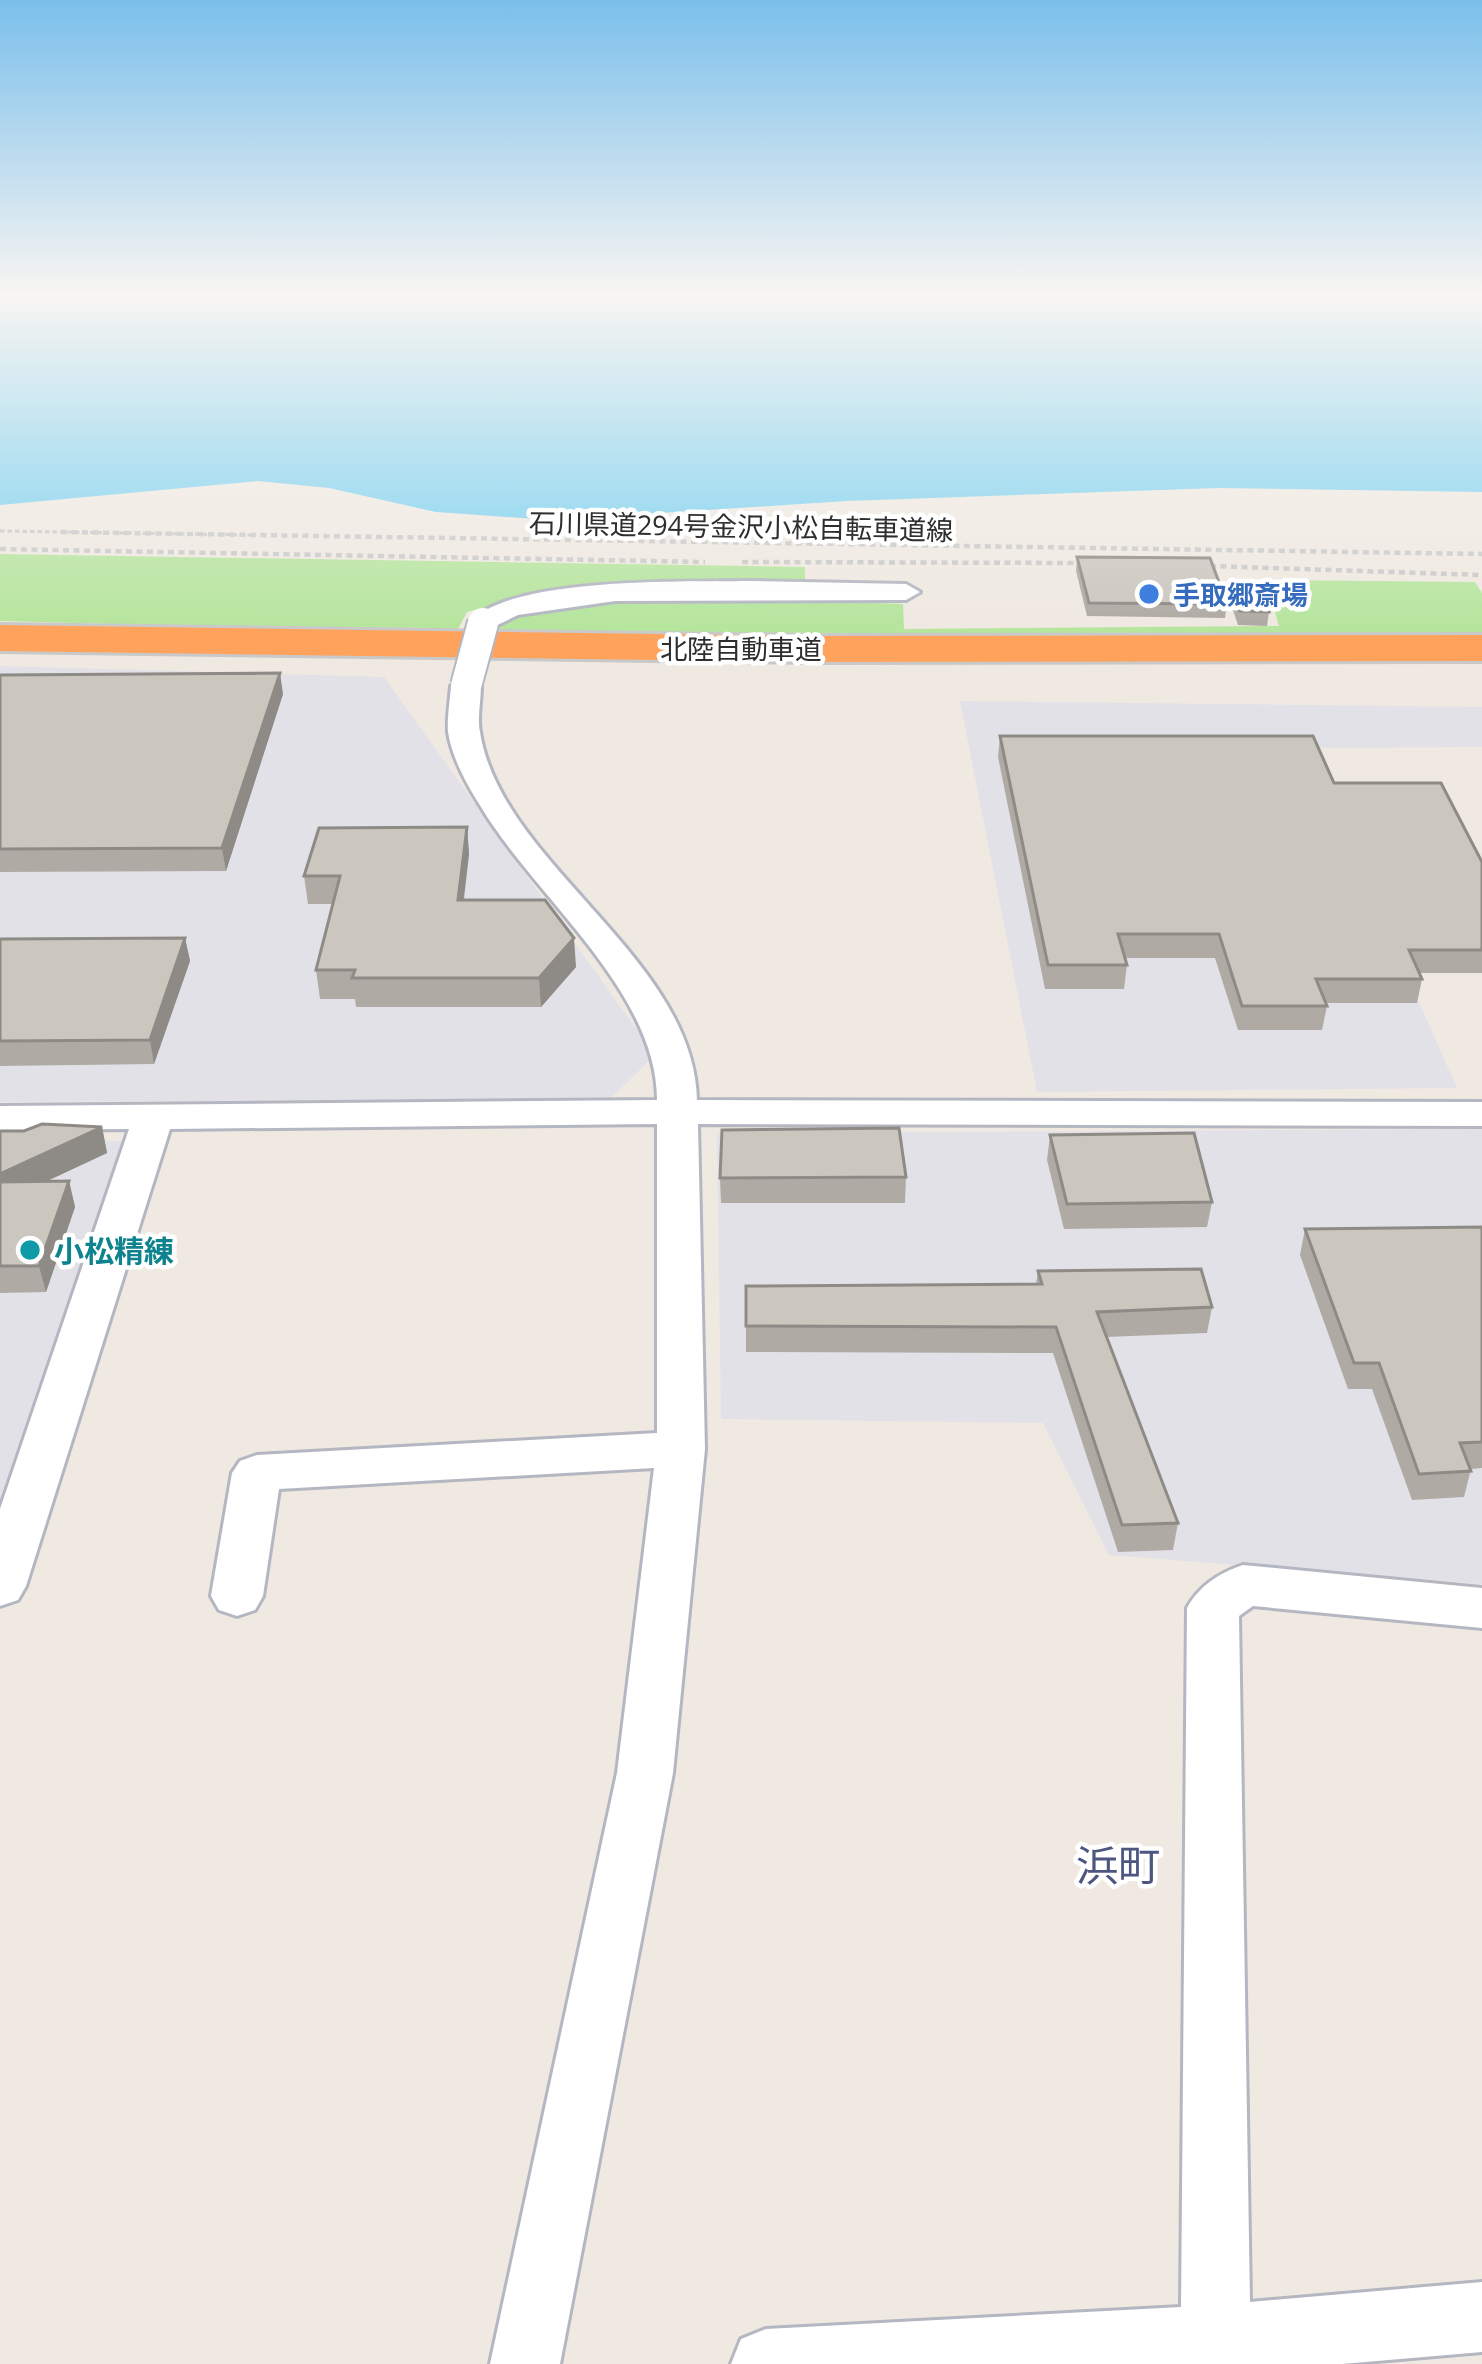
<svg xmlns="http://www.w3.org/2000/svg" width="1482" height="2364" font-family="'Open Sans','Noto Sans JP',sans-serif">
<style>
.industrial{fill:#e3e1e8}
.green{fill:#b6e59e}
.water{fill:#75cff0}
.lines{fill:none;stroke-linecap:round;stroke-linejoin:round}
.minor-casing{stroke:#b4b7c1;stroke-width:6}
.highway-casing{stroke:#c9c9c9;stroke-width:6}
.path-far1{stroke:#c9c9c9;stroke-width:3;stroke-dasharray:4.5 3;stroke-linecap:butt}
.path{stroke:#c9c9c9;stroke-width:4.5;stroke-dasharray:6 4.5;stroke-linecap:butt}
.minor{fill:#fff;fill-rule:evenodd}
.highway{fill:#ffa35c;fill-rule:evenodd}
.minor-bridge-casing{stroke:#b4b7c1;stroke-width:34;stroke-linecap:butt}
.minor-bridge{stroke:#fff;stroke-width:30}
.wall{fill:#afaba4}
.shaded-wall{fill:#8e8b86}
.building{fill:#cbc7bf;stroke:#8e8b86;stroke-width:3}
.shop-dot{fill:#3f7fe0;stroke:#fff;stroke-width:4.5}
.culture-dot{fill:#0f9aa8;stroke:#fff;stroke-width:4.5}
.labels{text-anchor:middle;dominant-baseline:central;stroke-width:9;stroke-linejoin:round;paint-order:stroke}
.far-street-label{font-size:27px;fill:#2e2e2e;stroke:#fff}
.far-shop-label{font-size:27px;font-weight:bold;fill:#366cbe;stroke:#fff;text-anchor:start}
.culture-label{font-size:30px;font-weight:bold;fill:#0d838f;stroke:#fff;text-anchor:start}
.near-quarter-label{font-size:42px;fill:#4d5680;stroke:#fff}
</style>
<rect width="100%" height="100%" fill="#efe9e1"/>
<g class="industrial">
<path d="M0 666 384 677 655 1055 610 1099 0 1102Z"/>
<path d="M960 701 1482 707V747L1306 748 1457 1088 1037 1092Z"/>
<path d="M1482 1129V1584L1109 1555 1043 1423 721 1419 717 1133Z"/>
<path d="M0 1140 127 1141 0 1541Z"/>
</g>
<g class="green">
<path d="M0 554 805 567V587L523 597 467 612 456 633 0 621Z"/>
<path d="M1266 580 1475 582 1482 593V633L493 634 495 622 509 612 677 595 903 604 904 629 1279 626Z"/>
</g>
<path class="water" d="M0 296H1482V492L1218 488 847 501 551 520 436 512 329 488 258 481 0 505Z"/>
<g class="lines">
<g class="minor-casing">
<g id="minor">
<path d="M751 581 906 584 920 592 906 600 615 601 518 615 483 632 469 623C509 576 689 582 751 581Z"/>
<path d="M466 677 481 686C481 701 477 718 480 732 500 863 694 957 697 1100L1482 1102V1126L698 1124 705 1449 673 1773 560 2364H490L617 1773 654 1468 279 1489 263 1596 255 1610 237 1616 219 1610 211 1596 232 1473 240 1461 257 1455 657 1433V1124L170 1129 26 1586 18 1600 0 1606V1509L129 1129 0 1130V1106L657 1100C657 991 535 897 481 807 467 785 452 758 448 732 447 717 450 700 451 686Z"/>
<path d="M1243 1565 1482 1588V1628L1253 1606 1239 1616 1250 2302 1482 2282V2352L1342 2364H731L741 2339 766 2329 1181 2307 1187 1608C1199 1586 1219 1573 1243 1565Z"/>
</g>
</g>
<g class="highway-casing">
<path id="highway" d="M0 625 810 636 1482 635V661L810 662 0 651Z"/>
</g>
<path class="path-far1" d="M0 531 254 535"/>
<g class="path">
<path d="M61 532 1482 554"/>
<path d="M0 549 705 562"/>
<path d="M742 562 1083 563"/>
<path d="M1210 566 1482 575"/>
</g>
<use href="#minor" class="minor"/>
<use href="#highway" class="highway"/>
<g class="minor-bridge-casing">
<path id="minor-bridge" d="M466 686 483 623"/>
</g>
<use href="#minor-bridge" class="minor-bridge"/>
</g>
<g class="wall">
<path d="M1077 557 1227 604 1225 618 1087 616 1076 571Z"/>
<path d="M1232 588 1269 612 1267 626 1238 625 1230 601Z"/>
<path d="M0 675 283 694 226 871 0 872Z"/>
<path d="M1000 736 1334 783 1482 862V973H1420L1422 979 1417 1003H1325L1327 1006 1322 1030H1238L1215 958H1125L1127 965 1124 989H1045L998 757Z"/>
<path d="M467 827 469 854 464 900 576 967 541 1007H356L355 999H320L316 970 333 904H308L304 876Z"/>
<path d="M185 938 190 961 154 1064 0 1066V939Z"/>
<path d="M102 1127 107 1153 47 1181H69L75 1207 46 1292 0 1293V1131Z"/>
<path d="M1050 1135 1212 1202 1207 1227 1064 1229 1047 1160Z"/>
<path d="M906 1177 905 1203H721L720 1178Z"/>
<path d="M1482 1227V1468L1471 1469 1464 1497 1412 1500 1372 1389H1348L1300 1255 1305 1229Z"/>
<path d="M1038 1271 1212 1307 1207 1333 1106 1337 1178 1523 1173 1550 1118 1552 1053 1353 746 1352V1286L1036 1284Z"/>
</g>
<g class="shaded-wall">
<path d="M280 673 283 694 226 871 222 848Z"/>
<path d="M467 827 469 854 460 928 458 900Z"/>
<path d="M185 938 190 961 154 1064 150 1040Z"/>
<path d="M574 938 576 967 541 1007 539 978Z"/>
<path d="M102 1127 107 1153 0 1203V1174Z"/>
<path d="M69 1181 75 1207 46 1292 39 1266Z"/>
</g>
<g class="building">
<path d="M1077 557 1210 558 1227 604 1089 603Z"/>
<path d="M1232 588H1260L1269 612 1240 611Z"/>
<path d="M280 673 222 848 0 849V675Z"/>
<path d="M1000 736H1313L1334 783H1441L1482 862V950H1409L1422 979H1316L1327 1006H1242L1219 934H1118L1127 965H1048Z"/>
<path d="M467 827 458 900H545L574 938 539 978H352L355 970H316L340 876H304L319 828Z"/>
<path d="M185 938 150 1040 0 1041V939Z"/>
<path d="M42 1124 102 1127 0 1174V1131H24Z"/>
<path d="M899 1128 906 1177 720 1178 722 1130Z"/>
<path d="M1194 1133 1212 1202 1067 1204 1050 1135Z"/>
<path d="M69 1181 39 1266H0V1182Z"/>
<path d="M1482 1227V1442L1460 1443 1471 1471 1419 1474 1379 1363H1354L1305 1229Z"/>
<path d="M1201 1269 1212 1307 1097 1312 1178 1523 1122 1525 1056 1327 746 1326V1286L1042 1284 1038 1271Z"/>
</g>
<linearGradient id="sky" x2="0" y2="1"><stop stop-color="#7abfeb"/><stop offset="0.47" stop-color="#f8f5f2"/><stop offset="1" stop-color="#f8f5f2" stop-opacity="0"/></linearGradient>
<rect width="1482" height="626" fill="url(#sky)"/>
<circle class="shop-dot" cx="1149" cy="594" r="12"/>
<circle class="culture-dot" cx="30" cy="1250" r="12"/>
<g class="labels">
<g class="far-street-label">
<text transform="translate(741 526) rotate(1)">石川県道294号金沢小松自転車道線</text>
<text x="741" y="648">北陸自動車道</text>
</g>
<g class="far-shop-label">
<text x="1173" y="594">手取郷斎場</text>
</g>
<g class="culture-label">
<text x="54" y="1250">小松精練</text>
</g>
<g class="near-quarter-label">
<text x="1118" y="1864">浜町</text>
</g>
</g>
</svg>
